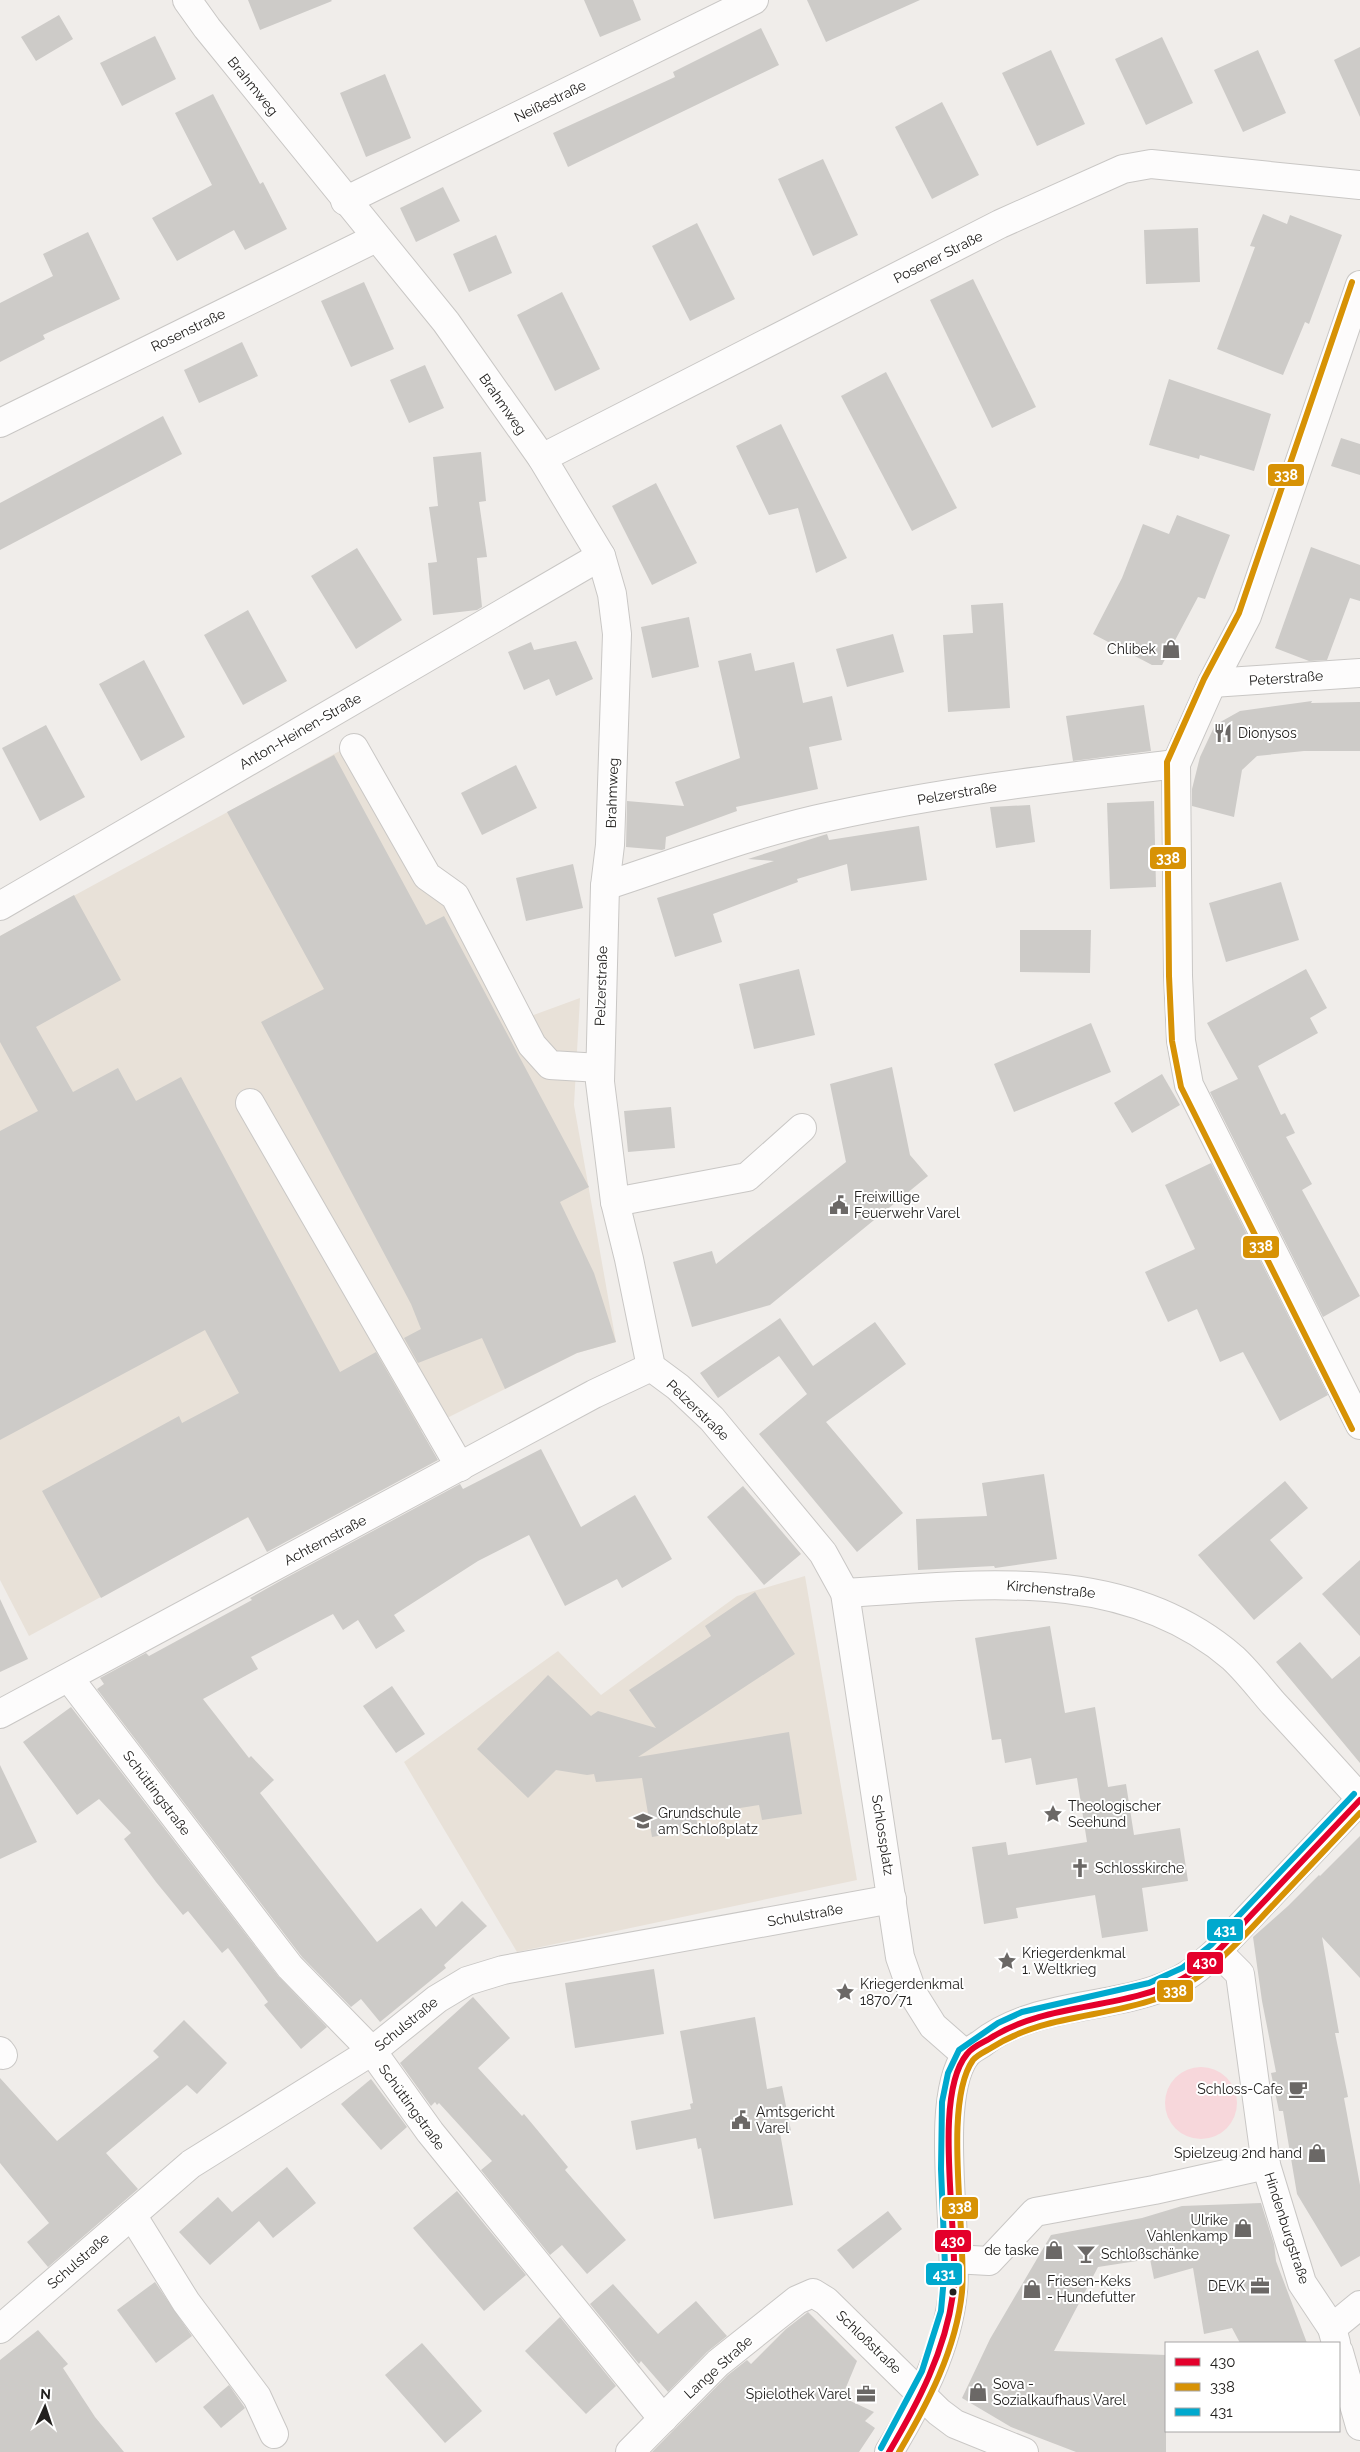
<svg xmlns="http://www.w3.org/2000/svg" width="1360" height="2452" font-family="Raleway,sans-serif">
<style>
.built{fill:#e8e1d8}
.green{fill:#f7d7db}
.building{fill:#cdcbc8}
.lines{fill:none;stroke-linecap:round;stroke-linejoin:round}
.minor-casing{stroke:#c9c7c5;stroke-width:30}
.minor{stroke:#fdfcfc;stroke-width:28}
.bus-1-casing{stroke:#fff;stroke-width:10}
.bus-2-casing{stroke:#fff;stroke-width:10}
.bus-3-casing{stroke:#fff;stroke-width:10}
.bus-1{stroke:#e4002b;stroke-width:6}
.bus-2{stroke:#d79205;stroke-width:6}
.bus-3{stroke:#00a9ce;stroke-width:6}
.bus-dot{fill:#23211f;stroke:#fff;stroke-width:2}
.labels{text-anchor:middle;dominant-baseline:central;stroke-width:4;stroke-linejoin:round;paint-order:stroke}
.street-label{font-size:14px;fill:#23211f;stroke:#fff}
.poi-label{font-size:14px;fill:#23211f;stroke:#fff;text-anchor:start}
.line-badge{stroke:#fff;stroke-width:2}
.badge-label{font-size:14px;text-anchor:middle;font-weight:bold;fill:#fff}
</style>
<rect width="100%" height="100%" fill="#f0edea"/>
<g class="built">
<path d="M358 741 520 1020 580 998 574 1105 616 1342 577 1353 237 1523 29 1636 0 1580V936Z"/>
<path d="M805 1576 857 1880 517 1952 404 1762 558 1651 601 1695 737 1596Z"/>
</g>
<circle class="green" cx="1201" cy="2103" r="36"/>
<g class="building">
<path d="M248 0H331L332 1 260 30Z"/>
<path d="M584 0H633L641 20 600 37Z"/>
<path d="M807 0H920L826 42Z"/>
<path d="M59 15 73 39 36 61 21 37Z"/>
<path d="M761 28 779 65 568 167 553 133 675 77 673 72Z"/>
<path d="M155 36 176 79 122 106 100 63Z"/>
<path d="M1162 37 1193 103 1146 125 1115 59Z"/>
<path d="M1360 47V117L1334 60Z"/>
<path d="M1051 50 1085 124 1037 146 1002 73Z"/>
<path d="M1258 50 1286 113 1243 132 1214 70Z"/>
<path d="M385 74 411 138 366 157 340 93Z"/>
<path d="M213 94 260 184 263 182 287 229 245 250 234 230 177 261 152 218 212 185 175 113Z"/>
<path d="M942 102 979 175 932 199 895 127Z"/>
<path d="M823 159 858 235 813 256 778 179Z"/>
<path d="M443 187 460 221 416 242 400 208Z"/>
<path d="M1263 214 1287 224 1290 215 1342 235 1309 324 1305 322 1283 375 1217 349 1255 247 1250 246Z"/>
<path d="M697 223 735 299 690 321 652 246Z"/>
<path d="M1198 228 1200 282 1146 284 1144 230Z"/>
<path d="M88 232 120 299 43 335 45 339 0 362V303L53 276 43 254Z"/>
<path d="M496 235 512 273 469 292 453 254Z"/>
<path d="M973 279 1036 407 992 428 930 300Z"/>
<path d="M364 282 394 349 351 367 321 301Z"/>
<path d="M562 292 600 369 555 391 517 315Z"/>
<path d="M242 342 258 376 199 403 184 370Z"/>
<path d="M425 365 444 408 409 423 390 380Z"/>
<path d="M886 372 957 508 912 531 841 396Z"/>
<path d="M1169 379 1271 414 1254 471 1200 455 1199 459 1149 445Z"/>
<path d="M163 416 182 454 0 550V503Z"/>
<path d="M781 424 847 558 816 573 798 508 769 515 736 446Z"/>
<path d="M1341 438 1360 444V475L1331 466Z"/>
<path d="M481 452 486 501 479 502 487 557 477 558 482 607 477 610 433 615 428 563 437 562 429 507 438 506 433 457Z"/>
<path d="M656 483 697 563 652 585 612 506Z"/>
<path d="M1177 515 1230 535 1205 599 1198 597 1162 665H1152L1093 634 1122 578 1143 524 1169 534Z"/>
<path d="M1311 547 1360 565V601L1350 598 1327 660 1309 661 1275 648Z"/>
<path d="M357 548 402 620 356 649 311 576Z"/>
<path d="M1003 603 1010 708 948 712 943 635 973 633 971 605Z"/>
<path d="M248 610 287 681 243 705 204 635Z"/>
<path d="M689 617 699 667 652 678 641 627Z"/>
<path d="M893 634 904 672 847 687 836 649Z"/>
<path d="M576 641 593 679 556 696 549 679 524 690 508 652 531 642 534 650Z"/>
<path d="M751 653 755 671 794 662 803 703 832 696 842 740 809 747 818 789 736 807 737 811 666 837 665 849 662 850 626 847 627 801 684 806 675 782 740 758 718 661Z"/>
<path d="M144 660 185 737 141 761 99 684Z"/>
<path d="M1312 701 1311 703 1360 702V751H1304L1257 756 1242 770 1234 817 1192 806V789L1200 757 1215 725 1240 711Z"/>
<path d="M1144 705 1151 751 1073 761 1066 716Z"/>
<path d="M46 725 85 797 40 821 2 748Z"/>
<path d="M334 755 426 925 444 916 589 1187 560 1202 594 1273 616 1342 577 1353 505 1389 482 1338 418 1363 404 1338 421 1329 411 1304 261 1022 324 989 227 812Z"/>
<path d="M516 765 537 808 482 835 461 793Z"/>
<path d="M1154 801 1156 887 1110 889 1107 803Z"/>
<path d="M1030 805 1035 842 996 848 990 807Z"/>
<path d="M919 826 927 880 851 891 847 864 797 879 798 882 713 914 722 942 675 957 657 898 774 861 748 859 827 834 829 840Z"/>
<path d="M573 864 583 908 526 921 516 878Z"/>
<path d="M1281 882 1299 940 1226 962 1209 903Z"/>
<path d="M74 895 121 980 36 1027 73 1092 118 1068 136 1101 181 1077 340 1372 376 1352 438 1460 267 1552 248 1517 101 1598 42 1491 179 1416 182 1423 239 1393 205 1330 0 1440V1131L38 1111 0 1042V936Z"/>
<path d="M1020 930H1091L1090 973 1020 972Z"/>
<path d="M799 969 815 1035 754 1049 739 984Z"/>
<path d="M1306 969 1327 1008 1310 1018 1318 1033 1258 1066 1281 1115 1285 1113 1295 1133 1286 1137 1312 1184 1302 1190 1360 1296 1323 1317 1210 1092 1238 1079 1207 1023Z"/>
<path d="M1091 1023 1111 1072 1014 1112 994 1064Z"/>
<path d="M892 1067 910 1155 928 1176 770 1305 692 1327 673 1262 712 1251 716 1264 846 1162 830 1084Z"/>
<path d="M1162 1074 1180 1105 1132 1133 1114 1103Z"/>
<path d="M671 1107 675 1148 628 1152 624 1111Z"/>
<path d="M1211 1163 1328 1395 1280 1421 1243 1352 1220 1362 1197 1309 1168 1322 1145 1272 1195 1249 1165 1185Z"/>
<path d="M780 1318 813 1366 875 1322 906 1364 826 1422 903 1513 857 1552 759 1434 807 1394 779 1356 718 1398 700 1373Z"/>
<path d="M541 1449 581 1527 635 1495 672 1559 622 1588 617 1579 565 1606 529 1535 478 1561 394 1615 405 1631 376 1649 358 1620 343 1630 333 1614 251 1657 258 1669 203 1699 249 1758 251 1756 274 1780 260 1793 377 1942 421 1908 436 1927 462 1901 487 1926 444 1965 446 1968 380 2022 361 1999 351 2007 302 1957 97 1689 104 1684 100 1678 146 1653 149 1656 252 1600 250 1598 282 1580 460 1484 463 1489Z"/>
<path d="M1044 1474 1057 1559 995 1568 994 1566 918 1570 916 1519 987 1516 982 1483Z"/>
<path d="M1285 1481 1308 1508 1270 1540 1303 1578 1254 1620 1198 1555Z"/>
<path d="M743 1486 801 1554 764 1585 707 1517Z"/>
<path d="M1360 1560V1636L1322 1594Z"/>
<path d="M755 1592 795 1654 638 1757 789 1732 802 1814 762 1820 759 1805 696 1815 698 1829 652 1837 642 1778 596 1782 594 1774 587 1775 556 1770 528 1798 477 1749 548 1675 591 1716 598 1711 656 1728 629 1690 711 1636 705 1626Z"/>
<path d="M0 1599 28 1659 0 1672Z"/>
<path d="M1050 1626 1065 1713 1095 1707 1108 1787 1126 1784 1134 1835 1180 1828 1188 1881 1142 1888 1148 1931 1102 1938 1095 1895 1016 1908 1018 1918 984 1924 972 1847 1006 1842 1008 1855 1087 1842 1077 1778 1036 1785 1031 1758 1005 1763 1001 1739 992 1740 975 1638Z"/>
<path d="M1300 1642 1332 1679 1360 1656V1763L1276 1662Z"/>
<path d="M392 1686 425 1734 396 1753 363 1706Z"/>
<path d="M71 1707 278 1976 327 2027 301 2049 264 2005 268 2002 228 1948 222 1953 188 1911 183 1915 156 1882 124 1839 131 1833 99 1799 77 1815 23 1742Z"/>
<path d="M0 1765 37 1842 0 1859Z"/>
<path d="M1360 1836V1978L1322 1937 1339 2033H1335L1348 2097 1344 2098 1360 2185V2256L1341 2267 1297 2194 1283 2111H1279L1271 2073 1276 2072 1262 2001 1253 1937 1288 1906 1319 1875 1320 1876Z"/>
<path d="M654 1969 664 2034 575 2048 565 1983Z"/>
<path d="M473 1997 510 2038 478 2068 522 2116 524 2114 568 2167 565 2170 626 2240 587 2274 562 2245 550 2255 481 2170 492 2161 439 2103 437 2105 435 2102 431 2106 400 2063Z"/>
<path d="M755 2017 767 2089 782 2086 791 2131 780 2133 793 2205 714 2219 701 2148 698 2149 696 2138 636 2150 631 2121 691 2109 690 2104 693 2103 680 2031Z"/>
<path d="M184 2020 227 2063 197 2094 187 2085 106 2153 138 2189 48 2267 27 2242 49 2223 0 2163V2078L57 2141 159 2057 153 2051Z"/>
<path d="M371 2079 407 2127 381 2150 341 2104Z"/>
<path d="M287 2167 316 2203 273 2238 259 2221 210 2265 179 2232 218 2197 232 2212Z"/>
<path d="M457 2191 526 2275 484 2311 413 2228Z"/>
<path d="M1261 2203 1274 2244 1276 2261 1307 2343H1240L1232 2328 1204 2334 1193 2268 1154 2279 1150 2259 1098 2267 1054 2351 1166 2355V2452H1076L1011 2427 962 2398 990 2339 1051 2235 1142 2218 1182 2206Z"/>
<path d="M888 2211 902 2229 853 2269 837 2250Z"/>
<path d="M155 2282 192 2336 156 2363 117 2310Z"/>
<path d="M613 2284 658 2334 696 2301 727 2336 707 2352 668 2392 641 2361 639 2364 590 2304Z"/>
<path d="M808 2312 857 2361 842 2397 874 2412 865 2421 875 2428 859 2452H652L728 2375 747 2360 751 2364 786 2329Z"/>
<path d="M560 2317 616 2386 586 2414 525 2351Z"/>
<path d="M38 2330 68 2364 63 2368 95 2417 124 2452H0V2360Z"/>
<path d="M422 2343 482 2411 445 2443 385 2375Z"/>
<path d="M229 2385 245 2408 221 2428 203 2407Z"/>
</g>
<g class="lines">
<g class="minor-casing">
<g id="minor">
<path d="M187 0 207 28 446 322 542 458 601 556 612 594 617 634 610 845 605 886 600 1082 615 1202 629 1259 651 1367 678 1387 712 1419 823 1553 845 1593 900 1957 913 1994 933 2026 966 2055"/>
<path d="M345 201 754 0"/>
<path d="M1360 285 1247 616 1212 683 1176 764 1178 976 1181 1041 1189 1085 1360 1425"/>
<path d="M0 423 376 238"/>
<path d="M542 458 1000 224 1123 169 1151 164 1360 185"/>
<path d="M1212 683 1360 673"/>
<path d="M354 748 427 876 455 896 532 1045 550 1065 600 1068"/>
<path d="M605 886C679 862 755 832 832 816 946 791 1060 778 1176 764"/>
<path d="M0 906 601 556"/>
<path d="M250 1103 460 1467"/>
<path d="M615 1202 747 1177 802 1128"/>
<path d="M845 1593C977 1585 1124 1564 1233 1658 1247 1671 1260 1688 1273 1703 1302 1734 1331 1766 1360 1798"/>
<path d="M69 1678 290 1967 372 2051 430 2132 663 2419"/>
<path d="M0 1714 594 1394 651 1367"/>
<path d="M1217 1951 1240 1974 1266 2165 1302 2283 1332 2328 1336 2343"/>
<path d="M0 2051 3 2055"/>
<path d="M132 2215 186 2302 257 2397 274 2434"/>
<path d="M954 2259 989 2261 1035 2212 1154 2190 1266 2165"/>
<path d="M1332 2328 1360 2305"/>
<path d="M0 2329 191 2164 372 2051 437 1999 467 1981 503 1970 892 1899"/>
<path d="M1339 2352 1360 2426"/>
<path d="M630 2452 718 2363 797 2300 813 2293 826 2301 939 2412 955 2424 1024 2452"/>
<path d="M889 2452C918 2404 948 2348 953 2291 959 2234 933 2100 966 2055 969 2051 976 2047 981 2044 1035 2001 1114 2011 1175 1982 1191 1975 1204 1963 1217 1951L1360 1800"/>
</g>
</g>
<use href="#minor" class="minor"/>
<g class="bus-1-casing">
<path id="bus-1" d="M889 2452C918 2403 945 2352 953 2294 960 2236 931 2097 967 2054 972 2047 982 2043 989 2039 1048 2001 1122 2011 1182 1979 1211 1963 1232 1935 1255 1911 1290 1874 1325 1837 1360 1800"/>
</g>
<g class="bus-2-casing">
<g id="bus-2">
<path d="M1352 282 1239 613 1204 679 1167 762 1169 976 1172 1041 1181 1087 1352 1429"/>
<path d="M899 2452C928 2403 956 2350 962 2292 967 2236 942 2104 973 2060 977 2055 986 2051 991 2048 1042 2015 1101 2018 1156 1999 1207 1981 1239 1941 1275 1903 1303 1873 1332 1843 1360 1813"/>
</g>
</g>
<g class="bus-3-casing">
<path id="bus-3" d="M881 2448 922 2371 941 2311 945 2266 941 2169 942 2102 948 2073 959 2050 998 2023 1022 2012 1149 1983 1182 1968 1211 1945 1354 1794"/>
</g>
<use href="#bus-1" class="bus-1"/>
<use href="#bus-2" class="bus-2"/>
<use href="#bus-3" class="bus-3"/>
</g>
<defs>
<g id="shop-bare" transform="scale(1.5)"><path d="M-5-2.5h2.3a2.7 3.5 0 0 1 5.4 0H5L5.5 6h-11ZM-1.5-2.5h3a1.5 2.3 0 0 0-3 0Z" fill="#6b6866" stroke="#fff" stroke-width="2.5" paint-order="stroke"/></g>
<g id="restaurant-bare" transform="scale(1.5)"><path d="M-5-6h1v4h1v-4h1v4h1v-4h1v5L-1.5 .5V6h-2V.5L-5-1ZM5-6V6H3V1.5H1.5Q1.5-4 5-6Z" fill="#6b6866" stroke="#fff" stroke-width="2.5" paint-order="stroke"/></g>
<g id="civic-bare" transform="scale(1.5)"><path d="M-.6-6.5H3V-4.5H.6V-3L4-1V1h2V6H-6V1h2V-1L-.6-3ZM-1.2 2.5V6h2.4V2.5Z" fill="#6b6866" stroke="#fff" stroke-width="2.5" paint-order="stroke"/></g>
<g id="sight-bare" transform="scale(1.5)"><path d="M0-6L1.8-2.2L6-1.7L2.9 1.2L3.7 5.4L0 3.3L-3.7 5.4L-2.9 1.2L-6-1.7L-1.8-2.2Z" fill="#6b6866" stroke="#fff" stroke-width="2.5" paint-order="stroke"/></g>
<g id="school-bare" transform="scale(1.5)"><path d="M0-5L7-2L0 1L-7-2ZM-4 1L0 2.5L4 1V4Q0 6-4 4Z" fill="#6b6866" stroke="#fff" stroke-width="2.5" paint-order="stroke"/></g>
<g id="church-bare" transform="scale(1.5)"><path d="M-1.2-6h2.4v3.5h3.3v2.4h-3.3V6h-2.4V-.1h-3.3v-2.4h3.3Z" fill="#6b6866" stroke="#fff" stroke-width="2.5" paint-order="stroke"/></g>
<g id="cafe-bare" transform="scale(1.5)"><path d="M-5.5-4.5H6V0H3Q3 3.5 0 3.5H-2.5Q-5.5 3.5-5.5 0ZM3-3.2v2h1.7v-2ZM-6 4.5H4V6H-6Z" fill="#6b6866" stroke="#fff" stroke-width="2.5" paint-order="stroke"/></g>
<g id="bar-bare" transform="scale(1.5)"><path d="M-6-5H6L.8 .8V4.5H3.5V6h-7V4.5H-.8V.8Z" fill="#6b6866" stroke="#fff" stroke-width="2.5" paint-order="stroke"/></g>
<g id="office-bare" transform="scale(1.5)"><path d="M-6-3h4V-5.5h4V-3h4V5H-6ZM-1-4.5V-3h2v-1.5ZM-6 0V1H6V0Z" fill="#6b6866" stroke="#fff" stroke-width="2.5" paint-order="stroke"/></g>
</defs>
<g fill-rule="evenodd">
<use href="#shop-bare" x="1171" y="649"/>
<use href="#restaurant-bare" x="1223" y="733"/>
<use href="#civic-bare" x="839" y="1205"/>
<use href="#sight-bare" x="1053" y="1814"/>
<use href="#school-bare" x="643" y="1821"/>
<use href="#church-bare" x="1080" y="1868"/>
<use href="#sight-bare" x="1007" y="1961"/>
<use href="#sight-bare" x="845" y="1992"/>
<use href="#cafe-bare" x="1298" y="2089"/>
<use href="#civic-bare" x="741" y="2120"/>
<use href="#shop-bare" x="1317" y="2153"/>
<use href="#shop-bare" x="1243" y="2228"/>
<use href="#shop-bare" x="1054" y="2250"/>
<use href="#bar-bare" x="1086" y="2254"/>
<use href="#office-bare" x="1260" y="2286"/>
<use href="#shop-bare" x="1032" y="2289"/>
<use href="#shop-bare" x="978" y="2392"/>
<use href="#office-bare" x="866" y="2394"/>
</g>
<circle class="bus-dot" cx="953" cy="2292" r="4.5"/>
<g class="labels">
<g class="street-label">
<text transform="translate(253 86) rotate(51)">Brahmweg</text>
<text transform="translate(550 101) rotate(-26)">Neißestraße</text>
<text transform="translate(938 257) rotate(-27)">Posener Straße</text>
<text transform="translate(188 330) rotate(-26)">Rosenstraße</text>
<text transform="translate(503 404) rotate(55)">Brahmweg</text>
<text transform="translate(1286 678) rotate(-4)">Peterstraße</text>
<text transform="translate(300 731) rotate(-30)">Anton-Heinen-Straße</text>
<text transform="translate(612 793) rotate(-88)">Brahmweg</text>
<text transform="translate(957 793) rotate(-10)">Pelzerstraße</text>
<text transform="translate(601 986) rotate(-88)">Pelzerstraße</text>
<text transform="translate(698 1410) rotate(44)">Pelzerstraße</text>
<text transform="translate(325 1540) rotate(-28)">Achternstraße</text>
<text transform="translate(1051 1589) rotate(5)">Kirchenstraße</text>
<text transform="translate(157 1793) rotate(53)">Schüttingstraße</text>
<text transform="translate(883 1835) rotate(81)">Schlossplatz</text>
<text transform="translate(805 1915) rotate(-10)">Schulstraße</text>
<text transform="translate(406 2024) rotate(-39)">Schulstraße</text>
<text transform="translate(412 2107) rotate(54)">Schüttingstraße</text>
<text transform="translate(1287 2228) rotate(72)">Hindenburgstraße</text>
<text transform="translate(78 2261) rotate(-41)">Schulstraße</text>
<text transform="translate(869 2342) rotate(44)">Schloßstraße</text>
<text transform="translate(718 2367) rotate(-42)">Lange Straße</text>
</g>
<g class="poi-label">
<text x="1156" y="649" text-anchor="end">Chlibek</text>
<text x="1238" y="733">Dionysos</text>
<text x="854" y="1197">Freiwillige<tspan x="854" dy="16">Feuerwehr Varel</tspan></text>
<text x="1068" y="1806">Theologischer<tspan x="1068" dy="16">Seehund</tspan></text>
<text x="658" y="1813">Grundschule<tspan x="658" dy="16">am Schloßplatz</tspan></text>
<text x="1095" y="1868">Schlosskirche</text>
<text x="1022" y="1953">Kriegerdenkmal<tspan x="1022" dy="16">1. Weltkrieg</tspan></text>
<text x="860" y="1984">Kriegerdenkmal<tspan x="860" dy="16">1870/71</tspan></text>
<text x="1283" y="2089" text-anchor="end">Schloss-Cafe</text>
<text x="756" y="2112">Amtsgericht<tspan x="756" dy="16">Varel</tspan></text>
<text x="1302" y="2153" text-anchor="end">Spielzeug 2nd hand</text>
<text x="1228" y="2220" text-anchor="end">Ulrike<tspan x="1228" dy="16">Vahlenkamp</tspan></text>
<text x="1039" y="2250" text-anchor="end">de taske</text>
<text x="1101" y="2254">Schloßschänke</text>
<text x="1047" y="2281">Friesen-Keks<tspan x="1047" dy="16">- Hundefutter</tspan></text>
<text x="1245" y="2286" text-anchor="end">DEVK</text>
<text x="993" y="2384">Sova -<tspan x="993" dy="16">Sozialkaufhaus Varel</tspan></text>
<text x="851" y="2394" text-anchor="end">Spielothek Varel</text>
</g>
</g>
<g class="line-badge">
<rect x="1267" y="463" width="38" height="24" rx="5" fill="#d79205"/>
<rect x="1149" y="846" width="38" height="24" rx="5" fill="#d79205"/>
<rect x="1242" y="1235" width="38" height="24" rx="5" fill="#d79205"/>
<rect x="1206" y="1918" width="38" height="24" rx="5" fill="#00a9ce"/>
<rect x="1186" y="1951" width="38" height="24" rx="5" fill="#e4002b"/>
<rect x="1156" y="1979" width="38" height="24" rx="5" fill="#d79205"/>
<rect x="941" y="2196" width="38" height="24" rx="5" fill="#d79205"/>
<rect x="934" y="2229" width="38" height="24" rx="5" fill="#e4002b"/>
<rect x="925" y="2262" width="38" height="24" rx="5" fill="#00a9ce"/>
</g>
<g class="badge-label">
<text x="1286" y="480">338</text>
<text x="1168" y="863">338</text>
<text x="1261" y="1251">338</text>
<text x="1225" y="1935">431</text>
<text x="1205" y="1967">430</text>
<text x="1175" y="1996">338</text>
<text x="960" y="2212">338</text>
<text x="953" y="2246">430</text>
<text x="944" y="2279">431</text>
</g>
<rect x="1165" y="2342" width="175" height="90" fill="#ffffff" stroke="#a7a6a5"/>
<rect x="1175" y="2358" width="25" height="8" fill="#e4002b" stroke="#a7a6a5"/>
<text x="1210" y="2367" font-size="15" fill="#23211f">430</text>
<rect x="1175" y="2383" width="25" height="8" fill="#d79205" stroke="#a7a6a5"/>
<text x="1210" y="2392" font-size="15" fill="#23211f">338</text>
<rect x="1175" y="2408" width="25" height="8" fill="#00a9ce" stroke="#a7a6a5"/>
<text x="1210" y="2417" font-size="15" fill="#23211f">431</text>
<g transform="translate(45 2407) rotate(3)" stroke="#ffffff" stroke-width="4" paint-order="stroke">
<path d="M0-4L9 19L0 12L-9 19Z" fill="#23211f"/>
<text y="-8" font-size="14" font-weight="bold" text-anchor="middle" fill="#23211f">N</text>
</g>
</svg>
